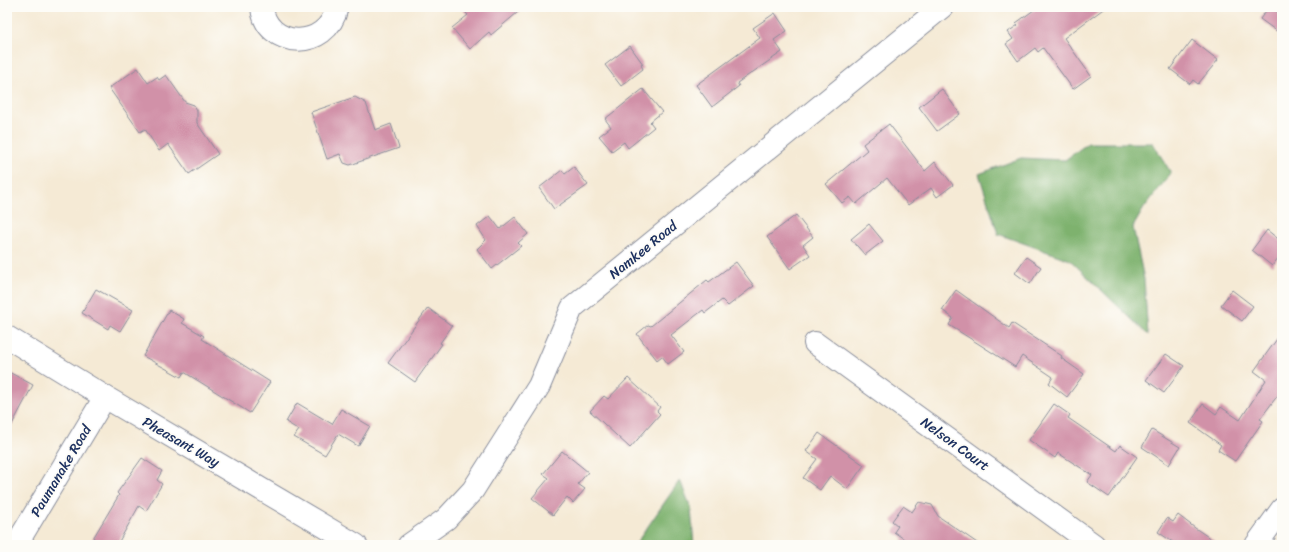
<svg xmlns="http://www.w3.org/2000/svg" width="1289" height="552" font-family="Sriracha,sans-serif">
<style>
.forest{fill:#7eb26e;stroke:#4c7066}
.building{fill:#d191a8}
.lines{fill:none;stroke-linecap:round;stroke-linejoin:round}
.minor-casing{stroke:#888c9a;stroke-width:24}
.minor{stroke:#fff;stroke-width:22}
.labels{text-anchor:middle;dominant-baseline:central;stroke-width:3.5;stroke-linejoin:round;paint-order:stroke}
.street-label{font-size:14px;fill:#1b2f5e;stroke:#fdfcf7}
</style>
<rect width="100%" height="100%" fill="#fdfcf7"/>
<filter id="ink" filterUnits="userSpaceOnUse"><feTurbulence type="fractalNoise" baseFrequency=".025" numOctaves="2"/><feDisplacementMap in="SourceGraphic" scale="8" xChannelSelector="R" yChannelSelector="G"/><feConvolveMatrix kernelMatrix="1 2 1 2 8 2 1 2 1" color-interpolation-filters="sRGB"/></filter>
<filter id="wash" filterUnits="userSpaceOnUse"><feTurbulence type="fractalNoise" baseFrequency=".012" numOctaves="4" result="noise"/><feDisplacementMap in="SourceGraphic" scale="16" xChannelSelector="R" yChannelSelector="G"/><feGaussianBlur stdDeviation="0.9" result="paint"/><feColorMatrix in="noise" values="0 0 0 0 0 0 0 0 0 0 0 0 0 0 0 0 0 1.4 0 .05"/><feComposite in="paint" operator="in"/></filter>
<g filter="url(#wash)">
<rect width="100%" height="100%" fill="#f5ead5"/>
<g class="forest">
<path d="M1088 143H1153L1171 173 1144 208 1133 227 1144 279 1148 335 1070 260 998 234 979 174 1021 158 1065 160Z"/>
<path d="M680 480 691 508 694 545H635Z"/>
</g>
<g id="blocks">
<g class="building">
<path d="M460 7H524L491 35 489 32 470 49 452 28 468 15Z"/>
<path d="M1038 7H1106L1064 38 1091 76 1073 89 1043 48 1038 52 1035 48 1018 61 1006 44 1013 39 1008 32 1018 25 1016 23Z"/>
<path d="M1269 7 1282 15V35L1260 19Z"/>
<path d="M775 13 787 31 774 40 782 52 737 83 739 86 712 107 696 85 760 38 753 28Z"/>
<path d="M1192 40 1218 60 1198 84 1193 80 1190 84 1170 69Z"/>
<path d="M630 46 643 64 641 65 643 69 621 86 605 65Z"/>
<path d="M138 68 148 83 157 77 159 80 166 75 185 102 194 105 197 110V123L218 154 189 174 168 144 159 151 145 129 140 132 109 88Z"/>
<path d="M643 89 662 112 650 122 654 127 628 148 624 142 612 151 599 136 611 127 605 119Z"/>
<path d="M942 89 960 114 937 131 919 107Z"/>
<path d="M355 97 366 103 375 130 391 124 399 148 350 165 344 163 340 154 327 159 311 112Z"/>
<path d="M889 124 925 171 935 162 953 185 937 197 931 188 908 205 887 178 856 204 850 197 842 203 826 184 867 150 863 144Z"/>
<path d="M574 167 588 185 554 209 539 188 562 170 565 174Z"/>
<path d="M796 215 813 237 803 245 810 255 790 269 767 237Z"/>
<path d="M490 216 500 229 515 217 528 234 518 243 521 246 492 269 477 249 486 240 477 226Z"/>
<path d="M869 224 883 241 865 255 851 239Z"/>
<path d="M1267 230 1282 242V253L1272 266 1252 250Z"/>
<path d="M1026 257 1041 267 1030 284 1015 273Z"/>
<path d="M736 262 754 286 728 306 722 300 705 313 703 310 671 335 684 352 668 364 662 356 657 360 637 334 648 325 651 326 707 280 709 282Z"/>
<path d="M96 289 133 310 120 331 110 325 108 329 82 313Z"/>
<path d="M956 290 1009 328 1012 323 1062 356 1061 358 1084 374 1067 397 1049 383 1053 377 1022 356 1015 367 949 325 953 318 942 310Z"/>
<path d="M1232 290 1253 306 1242 321 1221 305Z"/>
<path d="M428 308 452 326 440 343 442 344 415 382 388 363Z"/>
<path d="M169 310 184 319 182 323 204 336 202 339 270 382 250 413 184 372 181 377 143 356Z"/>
<path d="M1282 332V391H1281L1260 419 1263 421 1235 461 1218 450 1221 445 1190 423 1203 404 1216 414 1221 407 1240 420 1266 380 1254 371Z"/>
<path d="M1166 354 1184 366 1164 393 1146 380Z"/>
<path d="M7 371 33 385 7 434Z"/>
<path d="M628 378 660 407 657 411 660 414 630 448 590 411 604 396 608 399Z"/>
<path d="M297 403 332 424 341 409 370 426 358 446 338 434 325 455 294 437 299 430 286 422Z"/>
<path d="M1054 404 1070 415 1068 418 1116 451 1120 445 1137 457 1109 497 1087 482 1092 475 1058 453 1055 458 1029 440Z"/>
<path d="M1152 430 1180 447 1169 465 1142 447Z"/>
<path d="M819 433 864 465 847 489 830 476 820 490 803 478 817 459 806 451Z"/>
<path d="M562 451 588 472 578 484 585 489 573 503 567 497 553 515 532 498 549 478 543 474Z"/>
<path d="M142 458 162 471 157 480 162 484 146 511 139 506 117 545H89L119 495 117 493Z"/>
<path d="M919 502 932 505 938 516 980 545H899L904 539 894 532 898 526 892 521 903 506 912 512Z"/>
<path d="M1178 515 1195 528 1220 545H1177L1158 532 1167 518 1173 522Z"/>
</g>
</g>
</g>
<g filter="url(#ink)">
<use href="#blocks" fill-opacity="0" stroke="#888c9a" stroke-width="1"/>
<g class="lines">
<g class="minor-casing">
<g id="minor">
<path d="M262 7C265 48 327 53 337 7"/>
<path d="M7 337 105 397 356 545"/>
<path d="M815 343 1094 545"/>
<path d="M16 545 105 397"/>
<path d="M409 545 446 519 473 490 539 386 572 308 942 7"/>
<path d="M1256 545 1282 509"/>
</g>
</g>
<use href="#minor" class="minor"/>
</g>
</g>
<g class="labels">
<g class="street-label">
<text transform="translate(643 250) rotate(-39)">Namkee Road</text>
<text transform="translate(181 442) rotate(30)">Pheasant Way</text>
<text transform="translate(955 444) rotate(36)">Nelson Court</text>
<text transform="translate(61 471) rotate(-59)">Paumanake Road</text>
</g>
</g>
<rect width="1289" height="552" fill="none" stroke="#fdfcf7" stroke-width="24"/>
</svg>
